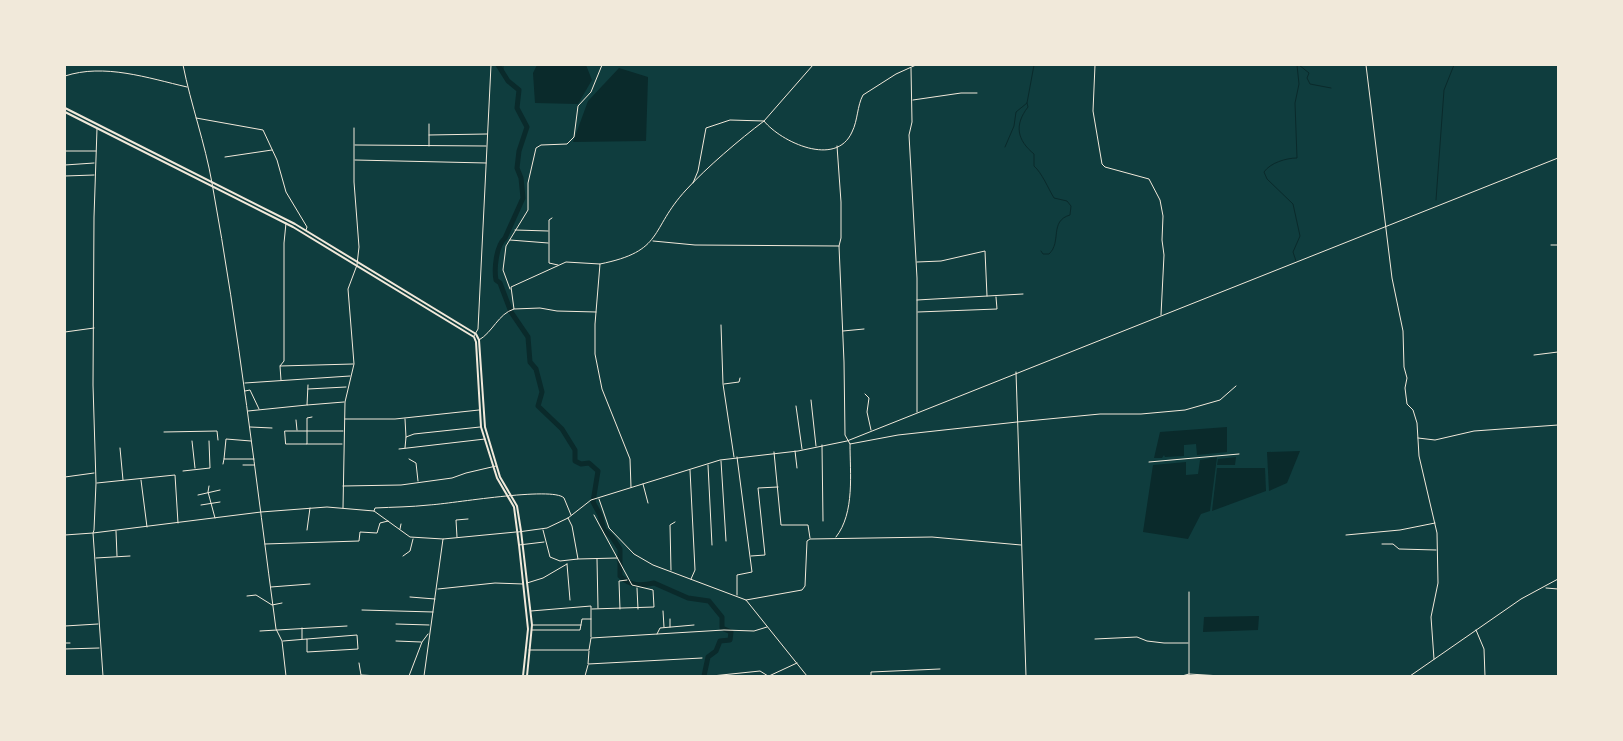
<svg xmlns="http://www.w3.org/2000/svg" width="1623" height="741" font-family="Poppins,sans-serif">
<style>
.water{fill:#0a2a2b}
.lines{fill:none;stroke-linecap:round;stroke-linejoin:round}
.stream{stroke:#0a2a2b;stroke-width:1}
.river{stroke:#0a2a2b;stroke-width:5}
.minor{stroke:#f1e9da;stroke-width:1}
.tertiary{stroke:#f1e9da;stroke-width:1}
.primary{stroke:#f1e9da;stroke-width:2}
</style>
<rect width="100%" height="100%" fill="#0f3d3e"/>
<g class="water">
<path d="M537 65H586L592 80 578 104 535 103 533 73Z"/>
<path d="M619 68 648 77 646 141 573 142 588 101Z"/>
<path d="M1227 427V452L1197 455 1196 444 1184 445V456L1165 457 1164 455 1162 458H1154L1160 432Z"/>
<path d="M1300 451 1287 483 1269 491 1267 452Z"/>
<path d="M1217 457 1210 511 1201 514 1188 539 1143 532 1153 465 1186 462V475L1198 474 1200 460Z"/>
<path d="M1236 457 1235 465H1217L1218 459Z"/>
<path d="M1217 468H1265L1266 491 1212 511Z"/>
<path d="M1259 616 1258 630 1203 632 1204 617Z"/>
</g>
<g class="lines">
<g class="stream">
<path d="M503 65V74"/>
<path d="M1299 65 1309 73 1307 78 1310 84 1331 88"/>
<path d="M1027 103 1028 107C1014 125 1017 140 1034 154V166C1042 173 1048 188 1054 198L1067 201 1071 206 1070 215C1049 221 1062 242 1049 254H1043L1041 251"/>
<path d="M1005 147 1014 126 1016 112 1027 103 1034 65"/>
<path d="M1436 200 1444 90 1454 65"/>
<path d="M1296 261 1293 252 1300 236 1293 204 1267 179 1264 172C1270 163 1286 158 1297 158L1295 103 1299 84 1297 65"/>
</g>
<path class="river" d="M498 65 508 81 519 90 517 108 527 127 519 151 517 168 521 178 523 198 505 238C496 246 494 269 496 280L500 283 511 312 528 337 530 362 536 369 542 392 538 406 562 429 575 450V461L581 464 589 463 598 471 593 502 600 515 604 530 612 537 620 549V576C630 586 641 586 654 583L688 598 709 601 722 617V628L731 632 730 640 720 641 716 651 708 657 704 676"/>
<g class="minor">
<path d="M183 65C191 105 205 143 212 183 239 331 256 480 276 629L282 641 286 676"/>
<path d="M1095 65 1093 111 1102 164 1105 167 1149 179 1160 200 1163 216 1162 240 1164 255 1161 315"/>
<path d="M1366 65 1392 278 1403 331 1404 367 1407 378 1405 388 1407 404 1413 410 1417 423 1419 456 1437 533 1438 583 1431 617 1434 659"/>
<path d="M911 68 912 122 909 135 917 278V412"/>
<path d="M65 76C104 63 148 78 187 87"/>
<path d="M913 100 961 93H977"/>
<path d="M196 118 263 130 277 160 286 192 307 227 306 230"/>
<path d="M429 124V146"/>
<path d="M429 135 487 134"/>
<path d="M355 145 486 146"/>
<path d="M837 146 841 202V238L839 246 844 362 845 435 850 444 898 435 1017 422 1100 414H1141L1185 410 1220 400 1236 386"/>
<path d="M65 151H96"/>
<path d="M225 157 272 150"/>
<path d="M355 160 486 163"/>
<path d="M65 165 94 163"/>
<path d="M65 176 94 175"/>
<path d="M693 183 698 171 706 128 730 120 764 121 813 65"/>
<path d="M552 218 549 220V263L558 265"/>
<path d="M286 223 284 243V361L280 366 353 364"/>
<path d="M515 230 548 231"/>
<path d="M510 240 548 243"/>
<path d="M653 241 695 245 839 246"/>
<path d="M1551 245H1558"/>
<path d="M917 262 941 261 985 251 987 296"/>
<path d="M600 264C665 251 649 230 686 190 706 168 740 139 764 121 781 142 836 168 852 132 858 120 857 106 863 95L896 74 916 65"/>
<path d="M510 289 503 270 506 246 528 210V183L536 148 541 145 567 144 574 137 578 106 591 92 602 65"/>
<path d="M917 300 1023 294"/>
<path d="M918 312 997 309 996 297"/>
<path d="M721 325 723 384 734 457"/>
<path d="M843 331 864 329"/>
<path d="M65 332 94 328"/>
<path d="M479 340C493 332 498 314 514 309L511 287 566 262 600 264 595 324V354L602 389 630 459 631 487"/>
<path d="M1534 355 1558 352"/>
<path d="M280 366 281 380"/>
<path d="M1016 372 1026 676"/>
<path d="M245 383 350 376"/>
<path d="M724 384 739 382 740 378"/>
<path d="M308 385 307 405 344 402"/>
<path d="M308 389 346 387"/>
<path d="M245 391 250 390 259 409"/>
<path d="M865 394 869 398 867 412 871 430"/>
<path d="M811 400 816 446"/>
<path d="M796 406 802 449"/>
<path d="M248 411 307 405"/>
<path d="M312 417 307 418V431H343"/>
<path d="M345 419H395L479 410"/>
<path d="M405 419 406 437"/>
<path d="M296 420 297 430"/>
<path d="M250 427 272 428"/>
<path d="M285 431H307V444H286Z"/>
<path d="M164 432 217 431 218 440"/>
<path d="M1418 438 1435 440 1474 431 1558 425"/>
<path d="M192 441 195 468"/>
<path d="M251 441 226 439 224 459H254"/>
<path d="M307 444H342"/>
<path d="M822 445 823 521"/>
<path d="M120 448 123 480"/>
<path d="M405 448 406 437 414 434 480 427"/>
<path d="M399 449 485 439"/>
<path d="M795 451 797 468"/>
<path d="M774 452 781 525H808L810 538"/>
<path d="M737 457 752 572 737 575V595"/>
<path d="M409 459 416 463 418 481"/>
<path d="M721 461 726 541"/>
<path d="M1149 462 1239 454"/>
<path d="M223 464 224 459"/>
<path d="M243 465H254"/>
<path d="M708 465 712 545"/>
<path d="M690 470 695 570 691 579"/>
<path d="M183 471 210 468 209 441"/>
<path d="M65 477 94 473"/>
<path d="M141 480 147 527"/>
<path d="M97 483 175 475 178 523"/>
<path d="M643 484 648 503"/>
<path d="M209 486 208 492 215 518"/>
<path d="M343 486 401 485 452 478 466 473 496 466"/>
<path d="M198 495 220 490"/>
<path d="M599 499 609 528 634 554 653 565 746 600 807 676"/>
<path d="M201 505 220 502"/>
<path d="M343 508 345 402 354 364 348 289 357 265 359 247 354 182V128"/>
<path d="M374 511 375 508C393 507 411 507 429 505 450 504 553 486 564 498L571 515"/>
<path d="M400 529 401 524"/>
<path d="M307 530 310 508"/>
<path d="M543 530 550 557 560 561 578 559 572 526 568 518"/>
<path d="M116 531 117 556"/>
<path d="M65 535 93 533 94 530 96 483 93 385 94 217 97 129"/>
<path d="M1346 535 1400 530 1435 523"/>
<path d="M457 537 456 520 468 519"/>
<path d="M836 537C855 513 850 473 850 444"/>
<path d="M265 544 359 541 360 532 377 533 380 523 388 521"/>
<path d="M1382 544H1393L1399 549 1436 550"/>
<path d="M519 545 544 542"/>
<path d="M403 556 410 551 413 539"/>
<path d="M751 556 765 555 758 488 778 487"/>
<path d="M96 558 130 556"/>
<path d="M578 559 617 558"/>
<path d="M597 559 598 608"/>
<path d="M567 564 570 600"/>
<path d="M671 570 670 525 675 522"/>
<path d="M527 583 543 578 567 564"/>
<path d="M271 587 310 584"/>
<path d="M637 588 638 609"/>
<path d="M1546 588 1558 589"/>
<path d="M438 589 495 583 523 584"/>
<path d="M1189 592V676"/>
<path d="M247 596 256 595 272 605 282 603"/>
<path d="M410 597 435 599"/>
<path d="M746 600 802 590 805 586 807 541 810 539 932 537 1021 545"/>
<path d="M592 609 654 607 653 590 632 585 594 515"/>
<path d="M620 609 619 581 627 580"/>
<path d="M362 610 433 612"/>
<path d="M531 611 591 606V637"/>
<path d="M663 611 664 627"/>
<path d="M670 619V627"/>
<path d="M396 624 429 625"/>
<path d="M533 625H581"/>
<path d="M65 626 98 624"/>
<path d="M532 630H580L582 619H591"/>
<path d="M1476 630 1484 649 1485 676"/>
<path d="M260 631 347 626"/>
<path d="M657 634 660 628 694 625"/>
<path d="M302 639V628"/>
<path d="M1095 639 1137 637 1147 641 1164 643H1188"/>
<path d="M283 641 307 639V652L358 649 357 635 307 639"/>
<path d="M396 641 421 642"/>
<path d="M65 643H70"/>
<path d="M65 649 99 648"/>
<path d="M529 650H589L591 638 724 630 754 631 767 627"/>
<path d="M589 651 588 664 702 658"/>
<path d="M359 663 361 675 379 676"/>
<path d="M103 676 93 533 261 512 327 507 374 511 410 537 443 539"/>
<path d="M409 676 422 642 428 634"/>
<path d="M424 676 443 539 516 532"/>
<path d="M506 676H523"/>
<path d="M585 676 588 665"/>
<path d="M712 676 760 671 768 676"/>
<path d="M744 676H757"/>
<path d="M769 676 797 663"/>
<path d="M855 676H871V672L940 669"/>
<path d="M1182 676 1189 674 1221 676"/>
<path d="M1410 676 1521 599 1558 579"/>
</g>
<g class="tertiary">
<path d="M514 309 540 308 557 311 596 312"/>
<path d="M474 336 478 329 491 65"/>
<path d="M518 532 547 528 568 518 591 500 720 460 798 451 847 441 1558 158"/>
</g>
<g class="primary">
<path d="M65 108 295 224 476 334 479 340 485 427 500 477 517 506 521 531 532 625 527 676"/>
<path d="M65 112 293 227 474 337 476 342 481 427 497 478 514 507 519 545 528 629 523 676"/>
</g>
</g>
<rect width="1623" height="741" fill="none" stroke="#f1e9da" stroke-width="132"/>
</svg>
